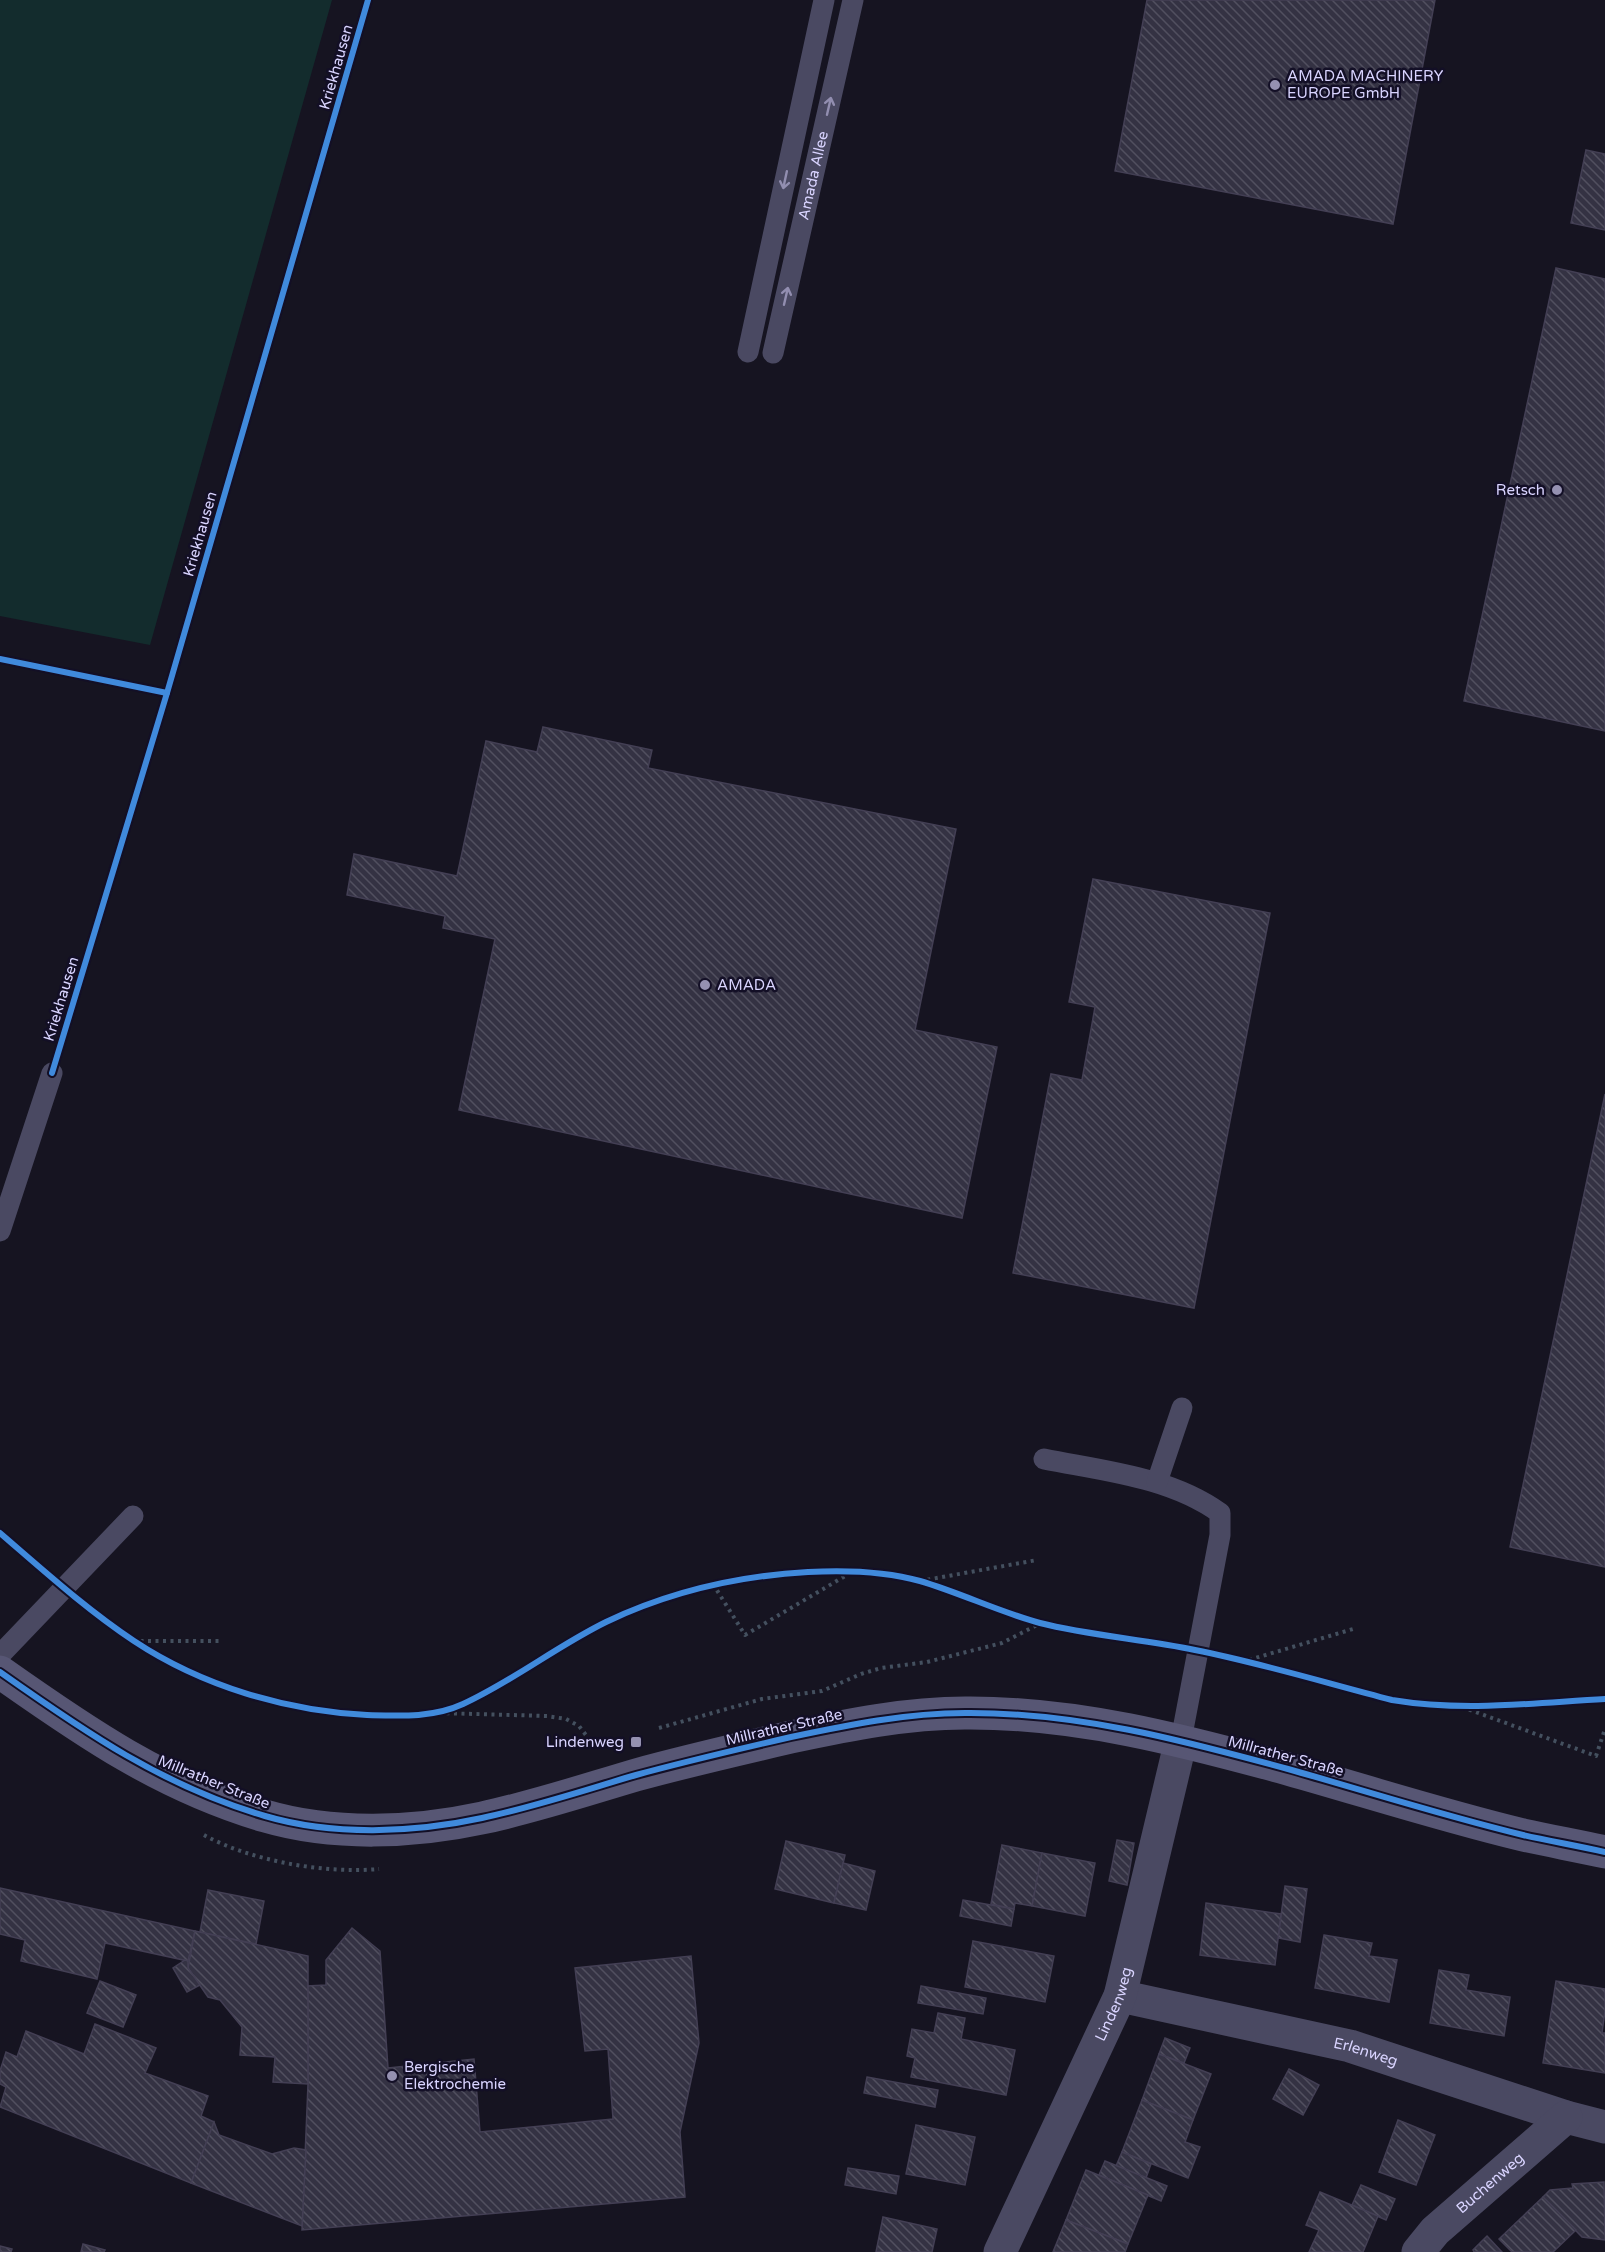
<svg xmlns="http://www.w3.org/2000/svg" width="1605" height="2252" font-family="'Varela Round',sans-serif">
<style>
.green{fill:#132c2d}
.building{fill:url(#building-back-hatch);stroke:#433f54;stroke-width:1.5}
.lines{fill:none;stroke-linecap:round;stroke-linejoin:round}
.path{stroke:#44505f;stroke-width:4;stroke-dasharray:3 4.5;stroke-linecap:butt}
.lane{stroke:#4a4962;stroke-width:21}
.street{stroke:#4a4962;stroke-width:33}
.secondary{stroke:#575674;stroke-width:33}
.cycleway-casing{stroke:#130f26;stroke-width:10}
.cycleway{stroke:#408adc;stroke-width:6}
.oneway{stroke:#928eb0}
.poi-dot{fill:#9591b1;stroke:#130f26;stroke-width:2}
.labels{text-anchor:middle;dominant-baseline:central;stroke-width:5;stroke-linejoin:round;paint-order:stroke}
.street-label{font-size:15px;fill:#d9d4ff;stroke:#130f26}
.poi-label{font-size:15px;fill:#d9d4ff;stroke:#130f26;text-anchor:start}
</style>
<defs>
<pattern id="building-back-hatch" width="6" height="6" patternUnits="userSpaceOnUse" patternTransform="scale(1.5)"><rect width="6" height="6" fill="#343243"/><path d="M-1 5l2 2M0 0l6 6M5-1l2 2" fill="none" stroke="#514f5f"/></pattern>
</defs>
<rect width="100%" height="100%" fill="#161421"/>
<path class="green" d="M0 0H332L150 645 0 616Z"/>
<g class="building">
<path d="M1147 0H1435L1393 224 1115 171Z"/>
<path d="M1586 150 1605 154V230L1571 223Z"/>
<path d="M1556 268 1605 279V731L1464 701Z"/>
<path d="M543 727 652 750 648 768 956 829 915 1030 997 1047 962 1218 459 1110 495 939 443 928 445 916 347 895 354 854 457 876 486 741 537 752Z"/>
<path d="M1093 879 1270 913 1194 1308 1013 1273 1051 1074 1082 1080 1095 1007 1069 1002Z"/>
<path d="M1605 1094V1567L1510 1547Z"/>
<path d="M1117 1840 1134 1843 1127 1885 1109 1881Z"/>
<path d="M786 1841 845 1855 834 1903 775 1889Z"/>
<path d="M1002 1845 1042 1853 1032 1906 1015 1903 1014 1909 991 1904Z"/>
<path d="M1042 1853 1095 1863 1085 1916 1032 1906Z"/>
<path d="M843 1863 875 1871 866 1910 834 1903Z"/>
<path d="M1285 1886 1307 1889 1300 1942 1278 1938Z"/>
<path d="M0 1888 195 1931 188 1961 105 1943 97 1979 21 1961 25 1940 0 1934Z"/>
<path d="M208 1890 264 1901 256 1944 200 1932Z"/>
<path d="M963 1900 1014 1909 1011 1926 960 1916Z"/>
<path d="M1206 1903 1281 1914 1275 1965 1200 1955Z"/>
<path d="M352 1928 380 1951 388 2068 474 2059 480 2132 613 2119 608 2049 585 2051 575 1968 691 1956 699 2043 680 2132 685 2197 302 2230 308 2084 307 1986 326 1985V1960Z"/>
<path d="M195 1931 308 1956V2084L273 2082 275 2057 240 2055 242 2027 220 2000 208 1997 188 1968Z"/>
<path d="M1324 1935 1372 1943 1369 1956 1397 1960 1389 2002 1315 1988Z"/>
<path d="M973 1941 1054 1956 1045 2002 965 1987Z"/>
<path d="M185 1960 188 1961V1968L200 1985 187 1992 173 1968Z"/>
<path d="M1439 1970 1469 1975 1466 1990 1510 1997 1504 2036 1430 2023Z"/>
<path d="M100 1981 136 1995 123 2027 87 2013Z"/>
<path d="M1556 1981 1605 1989V2011L1602 2033H1605V2073L1543 2063Z"/>
<path d="M921 1986 986 1998 983 2014 918 2003Z"/>
<path d="M938 2013 965 2018 961 2039 1015 2050 1006 2095 911 2077 915 2058 907 2056 912 2029 934 2033Z"/>
<path d="M95 2024 156 2048 145 2073 208 2096 201 2116 214 2122 191 2183 0 2107 6 2087 0 2084V2071L6 2052 17 2057 26 2031 84 2054Z"/>
<path d="M1165 2038 1190 2048 1184 2063 1159 2054Z"/>
<path d="M1159 2054 1211 2074 1193 2120 1142 2100Z"/>
<path d="M1289 2069 1319 2085 1303 2115 1273 2099Z"/>
<path d="M867 2077 938 2090 935 2107 864 2093Z"/>
<path d="M1142 2100 1193 2120 1185 2142 1200 2147 1188 2178 1122 2152Z"/>
<path d="M1398 2120 1435 2135 1416 2185 1379 2172Z"/>
<path d="M214 2122 219 2135 272 2154 294 2148 306 2150 302 2226 191 2183Z"/>
<path d="M916 2125 975 2137 965 2185 906 2174Z"/>
<path d="M1122 2152 1151 2164 1146 2178 1116 2166Z"/>
<path d="M1105 2161 1167 2186 1161 2201 1099 2175Z"/>
<path d="M848 2168 899 2176 896 2194 845 2185Z"/>
<path d="M1086 2170 1148 2195 1128 2244 1066 2220Z"/>
<path d="M1604 2182 1605 2240 1582 2237 1543 2197 1550 2190 1573 2188 1572 2184Z"/>
<path d="M1361 2185 1395 2199 1386 2220 1352 2205Z"/>
<path d="M1320 2192 1378 2216 1363 2252H1309L1319 2230 1306 2225Z"/>
<path d="M1543 2197 1576 2230 1553 2252H1512L1499 2239Z"/>
<path d="M883 2217 937 2229 932 2252H876Z"/>
<path d="M1066 2220 1128 2244 1125 2252H1053Z"/>
<path d="M1487 2236 1502 2252H1474L1473 2250Z"/>
<path d="M83 2244 105 2250 104 2252H81Z"/>
<path d="M0 2246 12 2249 11 2252H0Z"/>
</g>
<g class="lines">
<g class="path">
<path d="M920 1581 1037 1560"/>
<path d="M713 1584 745 1635 852 1572"/>
<path d="M133 1641H220"/>
<path d="M1242 1662 1353 1629"/>
<path d="M1462 1707 1596 1756 1605 1729"/>
<path d="M439 1713 547 1716 566 1719 579 1726 595 1747 597 1746"/>
<path d="M659 1728 762 1699 822 1691 861 1674 881 1668 927 1662 1002 1643 1041 1623"/>
<path d="M204 1835C251 1861 325 1874 379 1869"/>
</g>
<g class="lane">
<path d="M748 352 824 0"/>
<path id="s1" d="M773 353 853 0"/>
<path d="M0 1231 52 1073"/>
<path d="M1044 1459C1104 1471 1170 1477 1220 1513V1535L1181 1740"/>
<path d="M1157 1482 1182 1408"/>
<path d="M0 1655 133 1516"/>
</g>
<g class="street">
<path id="s2" d="M1120 1996 1350 2046 1566 2117 1605 2127"/>
<path id="s3" d="M1000 2252 1120 1996 1181 1740"/>
<path id="s4" d="M1418 2252 1435 2231 1566 2117"/>
</g>
<path class="secondary" d="M0 1672C85 1732 163 1786 265 1816 333 1836 413 1833 482 1818 534 1807 585 1790 636 1775 687 1761 739 1749 791 1737 848 1725 906 1713 965 1713 1076 1712 1182 1740 1288 1769 1366 1791 1444 1816 1523 1835 1550 1841 1578 1846 1605 1852"/>
<g class="cycleway-casing">
<g id="cycleway">
<path d="M0 659 167 693"/>
<path d="M52 1073 167 693 368 0"/>
<path d="M0 1533C43 1570 86 1609 134 1641 202 1686 286 1711 367 1715 399 1716 433 1718 463 1704 513 1681 557 1646 606 1622 669 1592 738 1576 808 1572 845 1570 884 1571 920 1581 961 1593 999 1612 1040 1623 1091 1636 1144 1639 1195 1650 1261 1663 1326 1683 1392 1700 1464 1712 1533 1703 1605 1699"/>
<path d="M0 1672C85 1732 163 1786 265 1816 333 1836 413 1833 482 1818 534 1807 585 1790 636 1775 687 1761 739 1749 791 1737 848 1725 906 1713 965 1713 1076 1712 1182 1740 1288 1769 1366 1791 1444 1816 1523 1835 1550 1841 1578 1846 1605 1852"/>
</g>
</g>
<use href="#cycleway" class="cycleway"/>
</g>
<defs><path id="oneway-shaft" d="M-6 0H5M1.5-3L5.5 0L1.5 3" fill="none" stroke-width="1.6" stroke-linecap="round" stroke-linejoin="round" transform="scale(1.5)"/></defs>
<g class="oneway">
<use href="#oneway-shaft" transform="translate(829 106) rotate(-77)"/>
<use href="#oneway-shaft" transform="translate(785 180) rotate(102)"/>
<use href="#oneway-shaft" transform="translate(786 296) rotate(-77)"/>
</g>
<g class="poi-dot">
<circle cx="1275" cy="85" r="6"/>
<circle cx="1557" cy="490" r="6"/>
<circle cx="705" cy="985" r="6"/>
<rect x="630" y="1736" width="12" height="12" rx="3"/>
<circle cx="392" cy="2076" r="6"/>
</g>
<g class="labels">
<g class="street-label">
<text transform="translate(336 67) rotate(-74)">Kriekhausen</text>
<text stroke="none"><textPath href="#s1" startOffset="182">Amada Allee</textPath></text>
<text transform="translate(200 534) rotate(-74)">Kriekhausen</text>
<text transform="translate(61 999) rotate(-73)">Kriekhausen</text>
<text transform="translate(784 1727) rotate(-13)">Millrather Straße</text>
<text transform="translate(1286 1756) rotate(15)">Millrather Straße</text>
<text transform="translate(214 1782) rotate(22)">Millrather Straße</text>
<text stroke="none"><textPath href="#s3" startOffset="273">Lindenweg</textPath></text>
<text stroke="none"><textPath href="#s2" startOffset="252">Erlenweg</textPath></text>
<text stroke="none"><textPath href="#s4" startOffset="100">Buchenweg</textPath></text>
</g>
<g class="poi-label">
<text x="1287" y="76">AMADA MACHINERY<tspan x="1287" dy="17">EUROPE GmbH</tspan></text>
<text x="1545" y="490" text-anchor="end">Retsch</text>
<text x="717" y="985">AMADA</text>
<text x="624" y="1742" text-anchor="end">Lindenweg</text>
<text x="404" y="2067">Bergische<tspan x="404" dy="17">Elektrochemie</tspan></text>
</g>
</g>
</svg>
